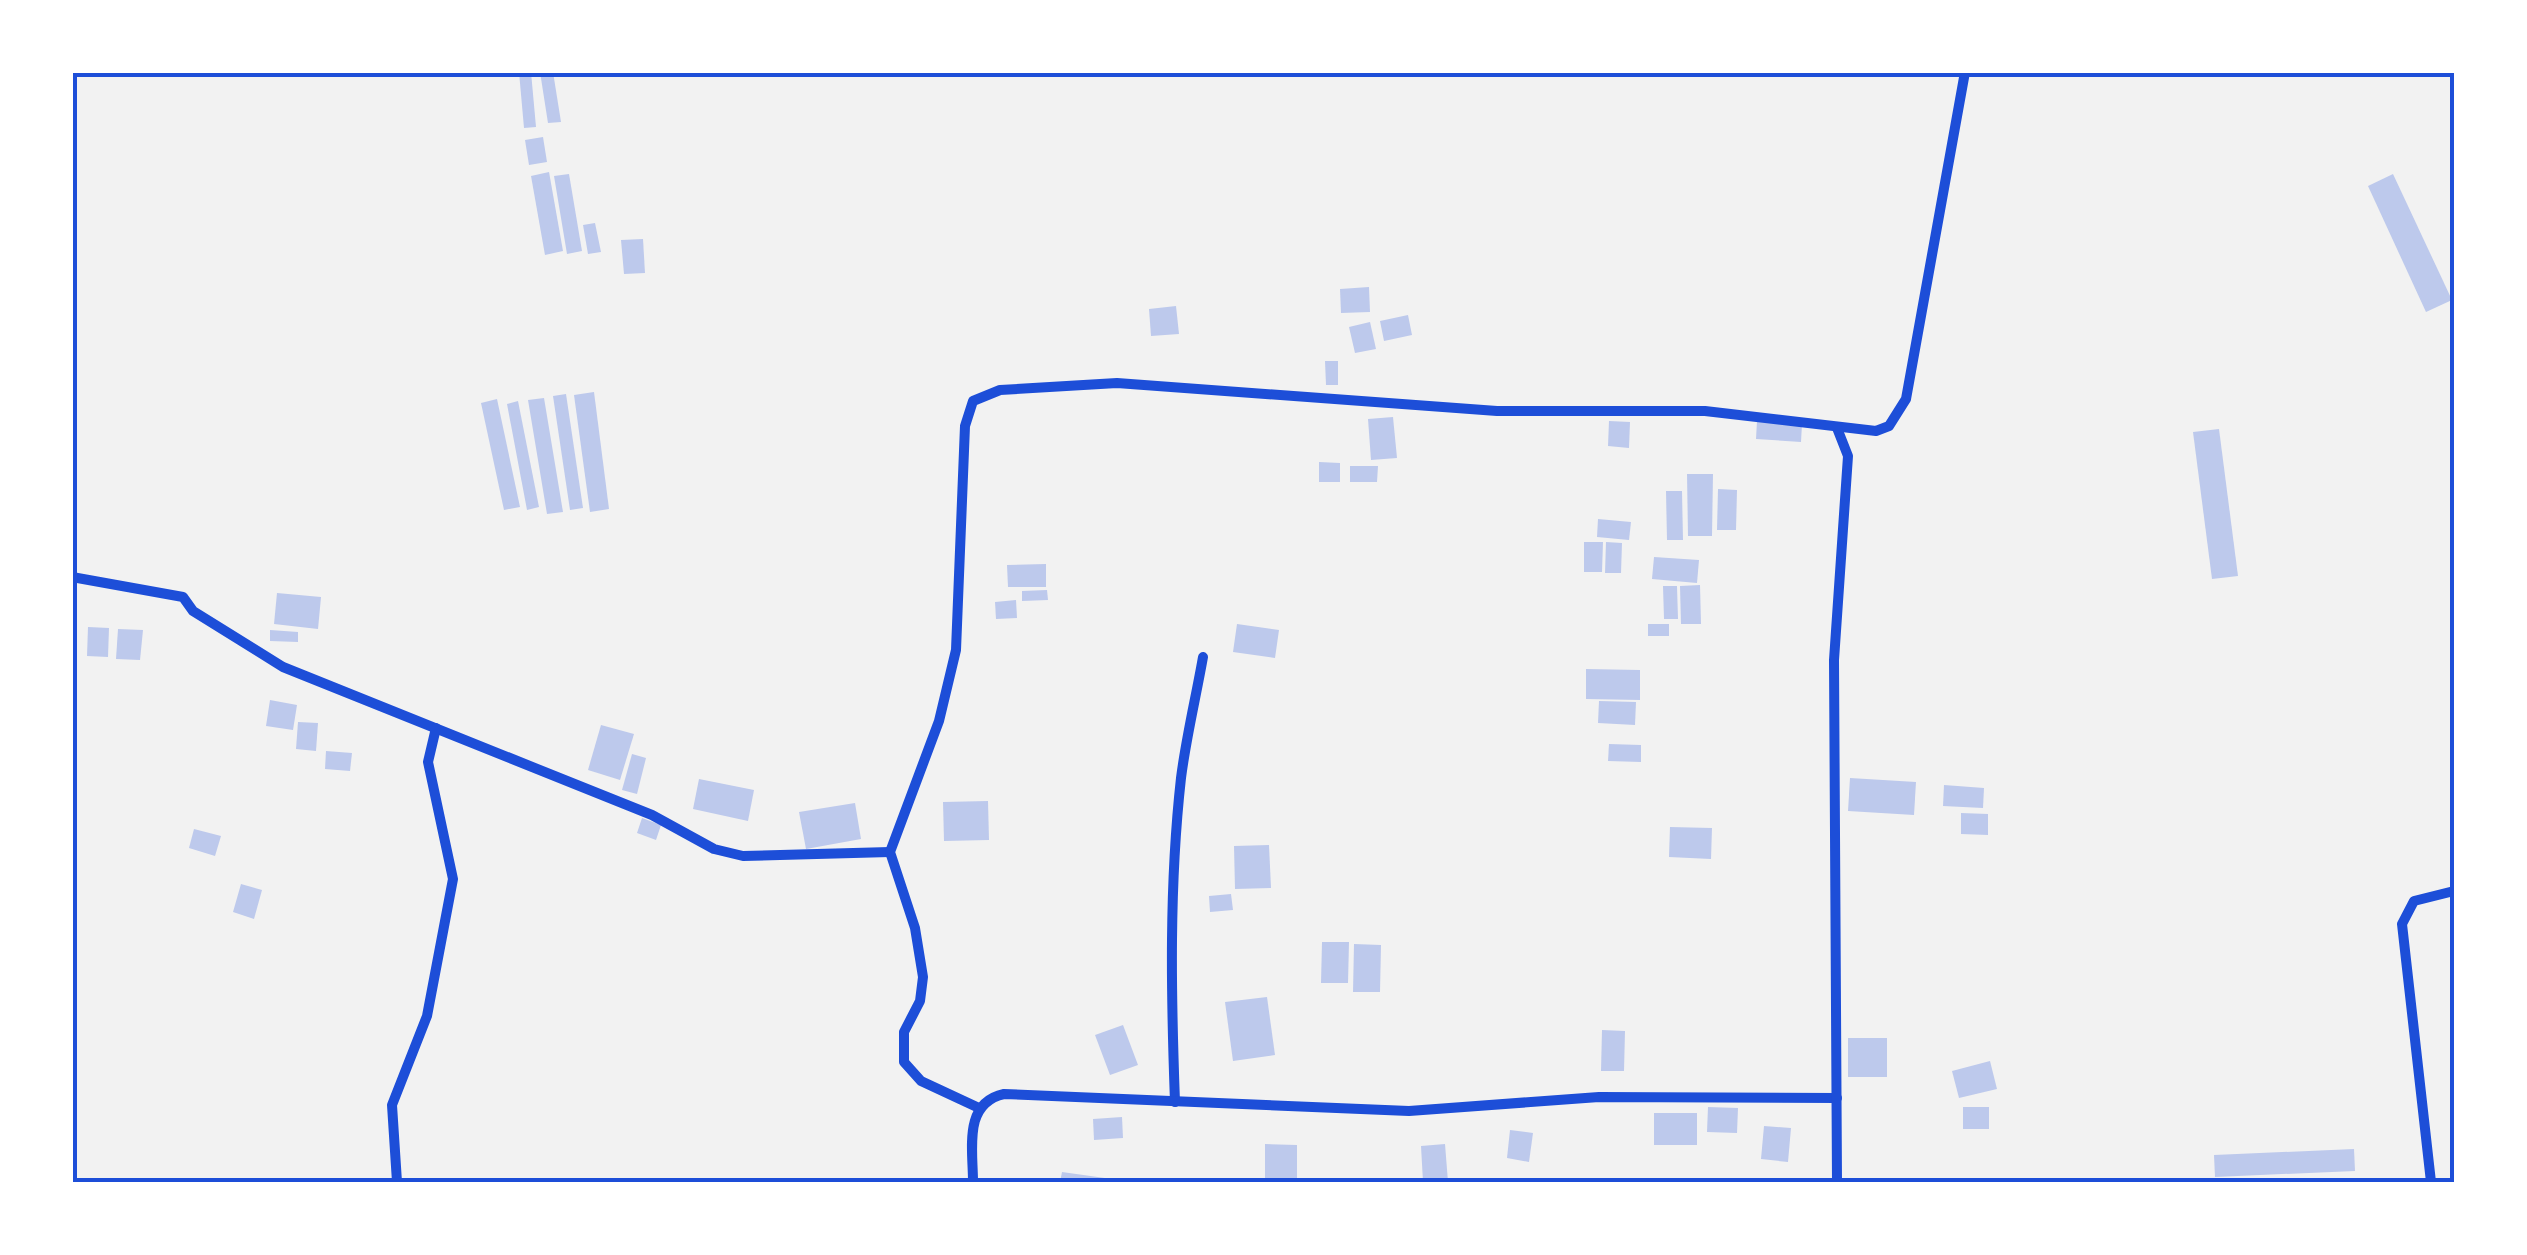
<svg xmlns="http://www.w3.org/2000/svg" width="2527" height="1255" font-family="'DejaVu Sans',sans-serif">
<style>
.building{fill:#bdc9ec}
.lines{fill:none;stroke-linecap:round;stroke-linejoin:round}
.minor{stroke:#1d4ed8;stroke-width:10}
.neatline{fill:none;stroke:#1d4ed8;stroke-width:4}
</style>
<rect width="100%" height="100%" fill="#f2f2f2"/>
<g class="building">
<path d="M519 72H531L536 127 524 128Z"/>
<path d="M540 72H553L561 122 548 123Z"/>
<path d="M543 137 547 162 529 165 525 140Z"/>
<path d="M549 172 563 251 545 255 531 176Z"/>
<path d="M569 174 582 251 567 254 554 176Z"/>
<path d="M2393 174 2452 300 2426 312 2368 186Z"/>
<path d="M595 223 601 252 588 254 583 225Z"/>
<path d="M643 239 645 273 624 274 621 240Z"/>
<path d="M1369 287 1370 312 1341 313 1340 289Z"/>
<path d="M1176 306 1179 334 1151 336 1149 309Z"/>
<path d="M1408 315 1412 335 1384 341 1380 321Z"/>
<path d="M1370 322 1376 349 1355 353 1349 327Z"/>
<path d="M1325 361H1338V385H1326Z"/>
<path d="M594 392 609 509 590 512 574 395Z"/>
<path d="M566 394 583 508 570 510 553 396Z"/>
<path d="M544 398 563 512 547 514 528 400Z"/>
<path d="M497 399 520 507 504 510 481 403Z"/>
<path d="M518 401 539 507 527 510 507 404Z"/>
<path d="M1393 417 1397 458 1371 460 1368 419Z"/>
<path d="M1609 421 1630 422 1629 448 1608 446Z"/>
<path d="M1757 421 1802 424 1801 442 1756 439Z"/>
<path d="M2219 429 2238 576 2212 579 2193 432Z"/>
<path d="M1319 462 1340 463V482H1319Z"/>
<path d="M1350 466H1378L1377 482H1350Z"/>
<path d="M1687 474H1713L1712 536H1688Z"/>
<path d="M1718 489 1737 490 1736 530H1717Z"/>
<path d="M1666 491H1682L1683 540H1667Z"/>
<path d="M1598 519 1631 522 1629 540 1597 537Z"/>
<path d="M1584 542H1603L1602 572H1584Z"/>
<path d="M1606 542 1622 543 1621 573H1605Z"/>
<path d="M1654 557 1699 560 1697 583 1652 579Z"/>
<path d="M1046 564V587H1008L1007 565Z"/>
<path d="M1700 585 1701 624H1681L1680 586Z"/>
<path d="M1663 586H1677L1678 619H1664Z"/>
<path d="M1047 590 1048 600 1022 601V591Z"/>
<path d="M277 593 321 597 318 629 274 624Z"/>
<path d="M1016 600 1017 618 996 619 995 602Z"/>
<path d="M1237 624 1279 630 1275 658 1233 652Z"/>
<rect x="1648" y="624" width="21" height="12"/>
<path d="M88 627 109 628 108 657 87 656Z"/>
<path d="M118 629 143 630 140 660 116 659Z"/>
<path d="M270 630 298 632V642L270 641Z"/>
<path d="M1586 669 1640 670V700L1586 699Z"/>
<path d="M270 700 297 705 293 730 266 726Z"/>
<path d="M1599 701 1636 702 1635 725 1598 723Z"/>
<path d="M298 722 318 723 316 751 296 749Z"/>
<path d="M601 725 634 734 620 780 588 770Z"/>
<path d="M1609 744 1641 745V762L1608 761Z"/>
<path d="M326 751 352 753 350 771 325 769Z"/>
<path d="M632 754 646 758 637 794 622 790Z"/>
<path d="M1850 778 1916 782 1914 815 1848 811Z"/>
<path d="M699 779 754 790 748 821 693 809Z"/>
<path d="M1944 785 1984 788 1983 808 1943 806Z"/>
<path d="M988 801 989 840 944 841 943 802Z"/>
<path d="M855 803 861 839 806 849 799 812Z"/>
<path d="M1961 813 1988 814V835L1961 834Z"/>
<path d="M642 818 661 825 656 840 637 833Z"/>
<path d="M1670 827 1712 828 1711 859 1669 857Z"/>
<path d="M194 829 221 836 215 856 189 848Z"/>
<path d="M1269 845 1271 888 1235 889 1234 846Z"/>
<path d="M241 884 262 890 254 919 233 912Z"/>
<path d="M1231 894 1233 910 1210 912 1209 896Z"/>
<path d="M1322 942H1349L1348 983H1321Z"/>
<path d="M1354 944 1381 945 1380 992H1353Z"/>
<path d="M1267 997 1275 1055 1233 1061 1225 1002Z"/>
<path d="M1123 1025 1138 1065 1110 1075 1095 1035Z"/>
<path d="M1602 1030 1625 1031 1624 1071H1601Z"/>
<rect x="1848" y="1038" width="39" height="39"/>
<path d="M1990 1061 1997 1089 1959 1098 1952 1071Z"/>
<path d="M1708 1107 1738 1108 1737 1133 1707 1132Z"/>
<rect x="1963" y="1107" width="26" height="22"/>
<rect x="1654" y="1113" width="43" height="32"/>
<path d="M1122 1117 1123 1138 1094 1140 1093 1119Z"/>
<path d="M1764 1126 1791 1128 1788 1162 1761 1159Z"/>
<path d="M1510 1130 1533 1133 1529 1162 1507 1158Z"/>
<path d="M1265 1144 1297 1145V1182H1265Z"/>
<path d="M1445 1144 1448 1182H1423L1421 1146Z"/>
<path d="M2354 1149 2355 1171 2215 1177 2214 1155Z"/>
<path d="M1062 1172 1119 1180V1182H1060Z"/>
</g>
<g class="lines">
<g class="minor">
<path d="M72 577 183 597 193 611 283 667 652 815 714 849 743 856 890 852"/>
<path d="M1175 1102C1171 994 1169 886 1181 778 1186 738 1196 697 1203 657"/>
<path d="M979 1108 921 1081 904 1062V1032L920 1001 923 977 915 928 890 852 939 721 956 650 965 426 973 401 1000 390 1117 383 1497 411H1705L1876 431 1889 426 1906 399 1965 72"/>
<path d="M397 1182 392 1105 427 1016 453 879 428 762 436 728"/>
<path d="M973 1182C973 1149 963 1103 1004 1094L1409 1111 1599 1097 1837 1098"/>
<path d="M1837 1182 1834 660 1848 456 1837 428"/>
<path d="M2431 1182 2402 924 2414 901 2454 891"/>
</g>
</g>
<rect width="2527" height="1255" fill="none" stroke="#ffffff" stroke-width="150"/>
<rect x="75" y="75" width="2377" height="1105" class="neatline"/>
</svg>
